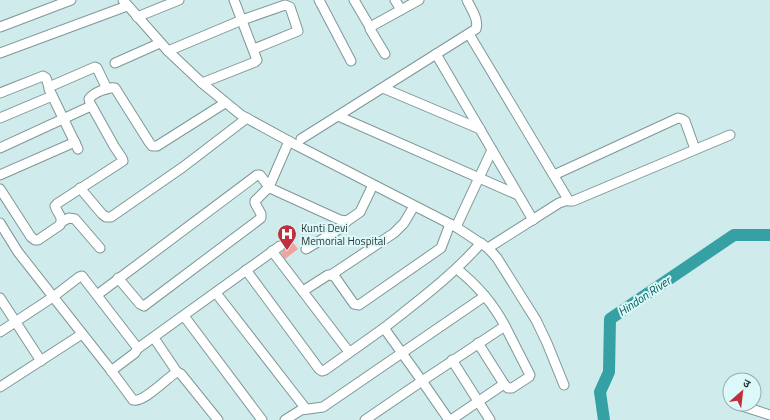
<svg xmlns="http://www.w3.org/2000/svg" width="770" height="420" font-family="'Titillium Web','Noto Sans Devanagari',sans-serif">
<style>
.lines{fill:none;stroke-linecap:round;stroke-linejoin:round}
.river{stroke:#36a1a4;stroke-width:12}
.building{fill:#f2a2a1}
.minor-casing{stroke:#7e9798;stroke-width:11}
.minor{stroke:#fff;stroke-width:9}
.labels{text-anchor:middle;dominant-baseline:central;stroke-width:4;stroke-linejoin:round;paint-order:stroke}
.poi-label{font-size:11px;fill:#2e3939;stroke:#ddf8f9;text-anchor:start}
.water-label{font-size:12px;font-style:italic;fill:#036063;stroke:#ddf8f9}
</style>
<rect width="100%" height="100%" fill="#d0ebeb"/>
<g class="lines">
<path class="river" d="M604 420 600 392 609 372 610 319 734 235H770"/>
</g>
<path class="building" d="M291 240 298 249 285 259 281 253 285 249 286 245Z"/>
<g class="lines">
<g class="minor-casing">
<g id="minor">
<path d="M123 0 168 51 202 83 241 115 296 145 456 227 488 248 497 258 536 320 547 343 564 385"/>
<path d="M319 0 351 61"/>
<path d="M354 0 370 27"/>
<path d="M395 0 401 10"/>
<path d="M137 17 179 0"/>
<path d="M0 27 71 0"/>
<path d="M469 34 569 201H573L730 135"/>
<path d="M168 51 242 20 285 5 290 7 298 31 254 49"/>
<path d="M0 53 127 6"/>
<path d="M385 54 370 29V27L419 0"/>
<path d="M436 54 533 220"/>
<path d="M115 63 160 43"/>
<path d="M202 83 255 62 257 60 234 0"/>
<path d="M383 88 480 129"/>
<path d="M0 93 43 76 46 78 49 87"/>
<path d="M338 116 518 195"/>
<path d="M0 118 52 96"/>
<path d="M301 139 476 29C479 19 471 9 467 0"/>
<path d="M0 148 91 106"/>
<path d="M78 149 49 89V87L95 67 97 68 107 89"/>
<path d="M0 175 75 142"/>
<path d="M554 175 678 118 682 119 685 121 695 149"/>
<path d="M80 188 102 214 106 217H111L183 167 247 118"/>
<path d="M0 189 31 237 35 240H38L60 225C64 217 57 213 55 206L58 203 123 161 122 158 114 146 90 103 89 99C93 93 107 87 115 88L149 142 152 146H157L225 103"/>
<path d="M61 222 69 218 75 219 100 248"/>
<path d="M0 223 18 252 110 369 133 400C143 403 165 380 174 374L177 372 181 374 218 420"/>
<path d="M456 227 492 150"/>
<path d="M488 248 559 203 568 200"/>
<path d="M306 249 341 228 347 221"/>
<path d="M272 251 349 352"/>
<path d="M457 269C477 285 493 303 505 326"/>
<path d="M246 270 319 369 322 371 325 370 384 328"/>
<path d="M331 275 394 233 404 223 414 206"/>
<path d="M118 278 140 304 144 306 261 218V214L255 203V201L269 187 289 141"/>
<path d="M303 291 328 275H331L335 277 354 304 359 305 441 248 450 224"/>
<path d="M216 293 306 409"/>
<path d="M97 295 257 175H260L269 187 272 189 340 220 347 221 360 212 373 185"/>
<path d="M0 298 41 361"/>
<path d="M184 316 262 420"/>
<path d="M0 332 53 297 79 277 82 276 136 346 137 349 135 353 111 371"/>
<path d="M154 338 177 372"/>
<path d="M137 349 280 246"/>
<path d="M452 360 490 420"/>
<path d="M0 387 82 334"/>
<path d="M742 406 770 415"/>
<path d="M285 420 301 410 323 407 485 296"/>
<path d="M365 420 422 381 384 328C418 301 452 276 481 243"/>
<path d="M449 420 422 381 505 326 530 375 529 377 512 388H508L504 384"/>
<path d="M451 420 504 384 478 343"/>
</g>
</g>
<use href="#minor" class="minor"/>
</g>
<defs>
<g id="hospital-pin" transform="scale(1)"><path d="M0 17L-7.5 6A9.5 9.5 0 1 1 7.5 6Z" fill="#bf2f3e" stroke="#ddf8f9"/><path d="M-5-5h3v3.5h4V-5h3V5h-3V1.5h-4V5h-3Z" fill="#fff"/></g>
</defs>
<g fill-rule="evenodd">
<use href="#hospital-pin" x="287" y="234"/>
</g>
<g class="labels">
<g class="poi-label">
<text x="301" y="228">Kunti Devi<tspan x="301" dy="13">Memorial Hospital</tspan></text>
</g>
<g class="water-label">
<text transform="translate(644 296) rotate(-34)">Hindon River</text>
</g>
</g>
<g transform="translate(742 392) rotate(28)"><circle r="19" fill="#ddf8f9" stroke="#97acac"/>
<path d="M0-3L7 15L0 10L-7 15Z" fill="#bf2f3e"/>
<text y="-6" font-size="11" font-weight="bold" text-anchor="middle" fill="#2e3939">उ</text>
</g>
</svg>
